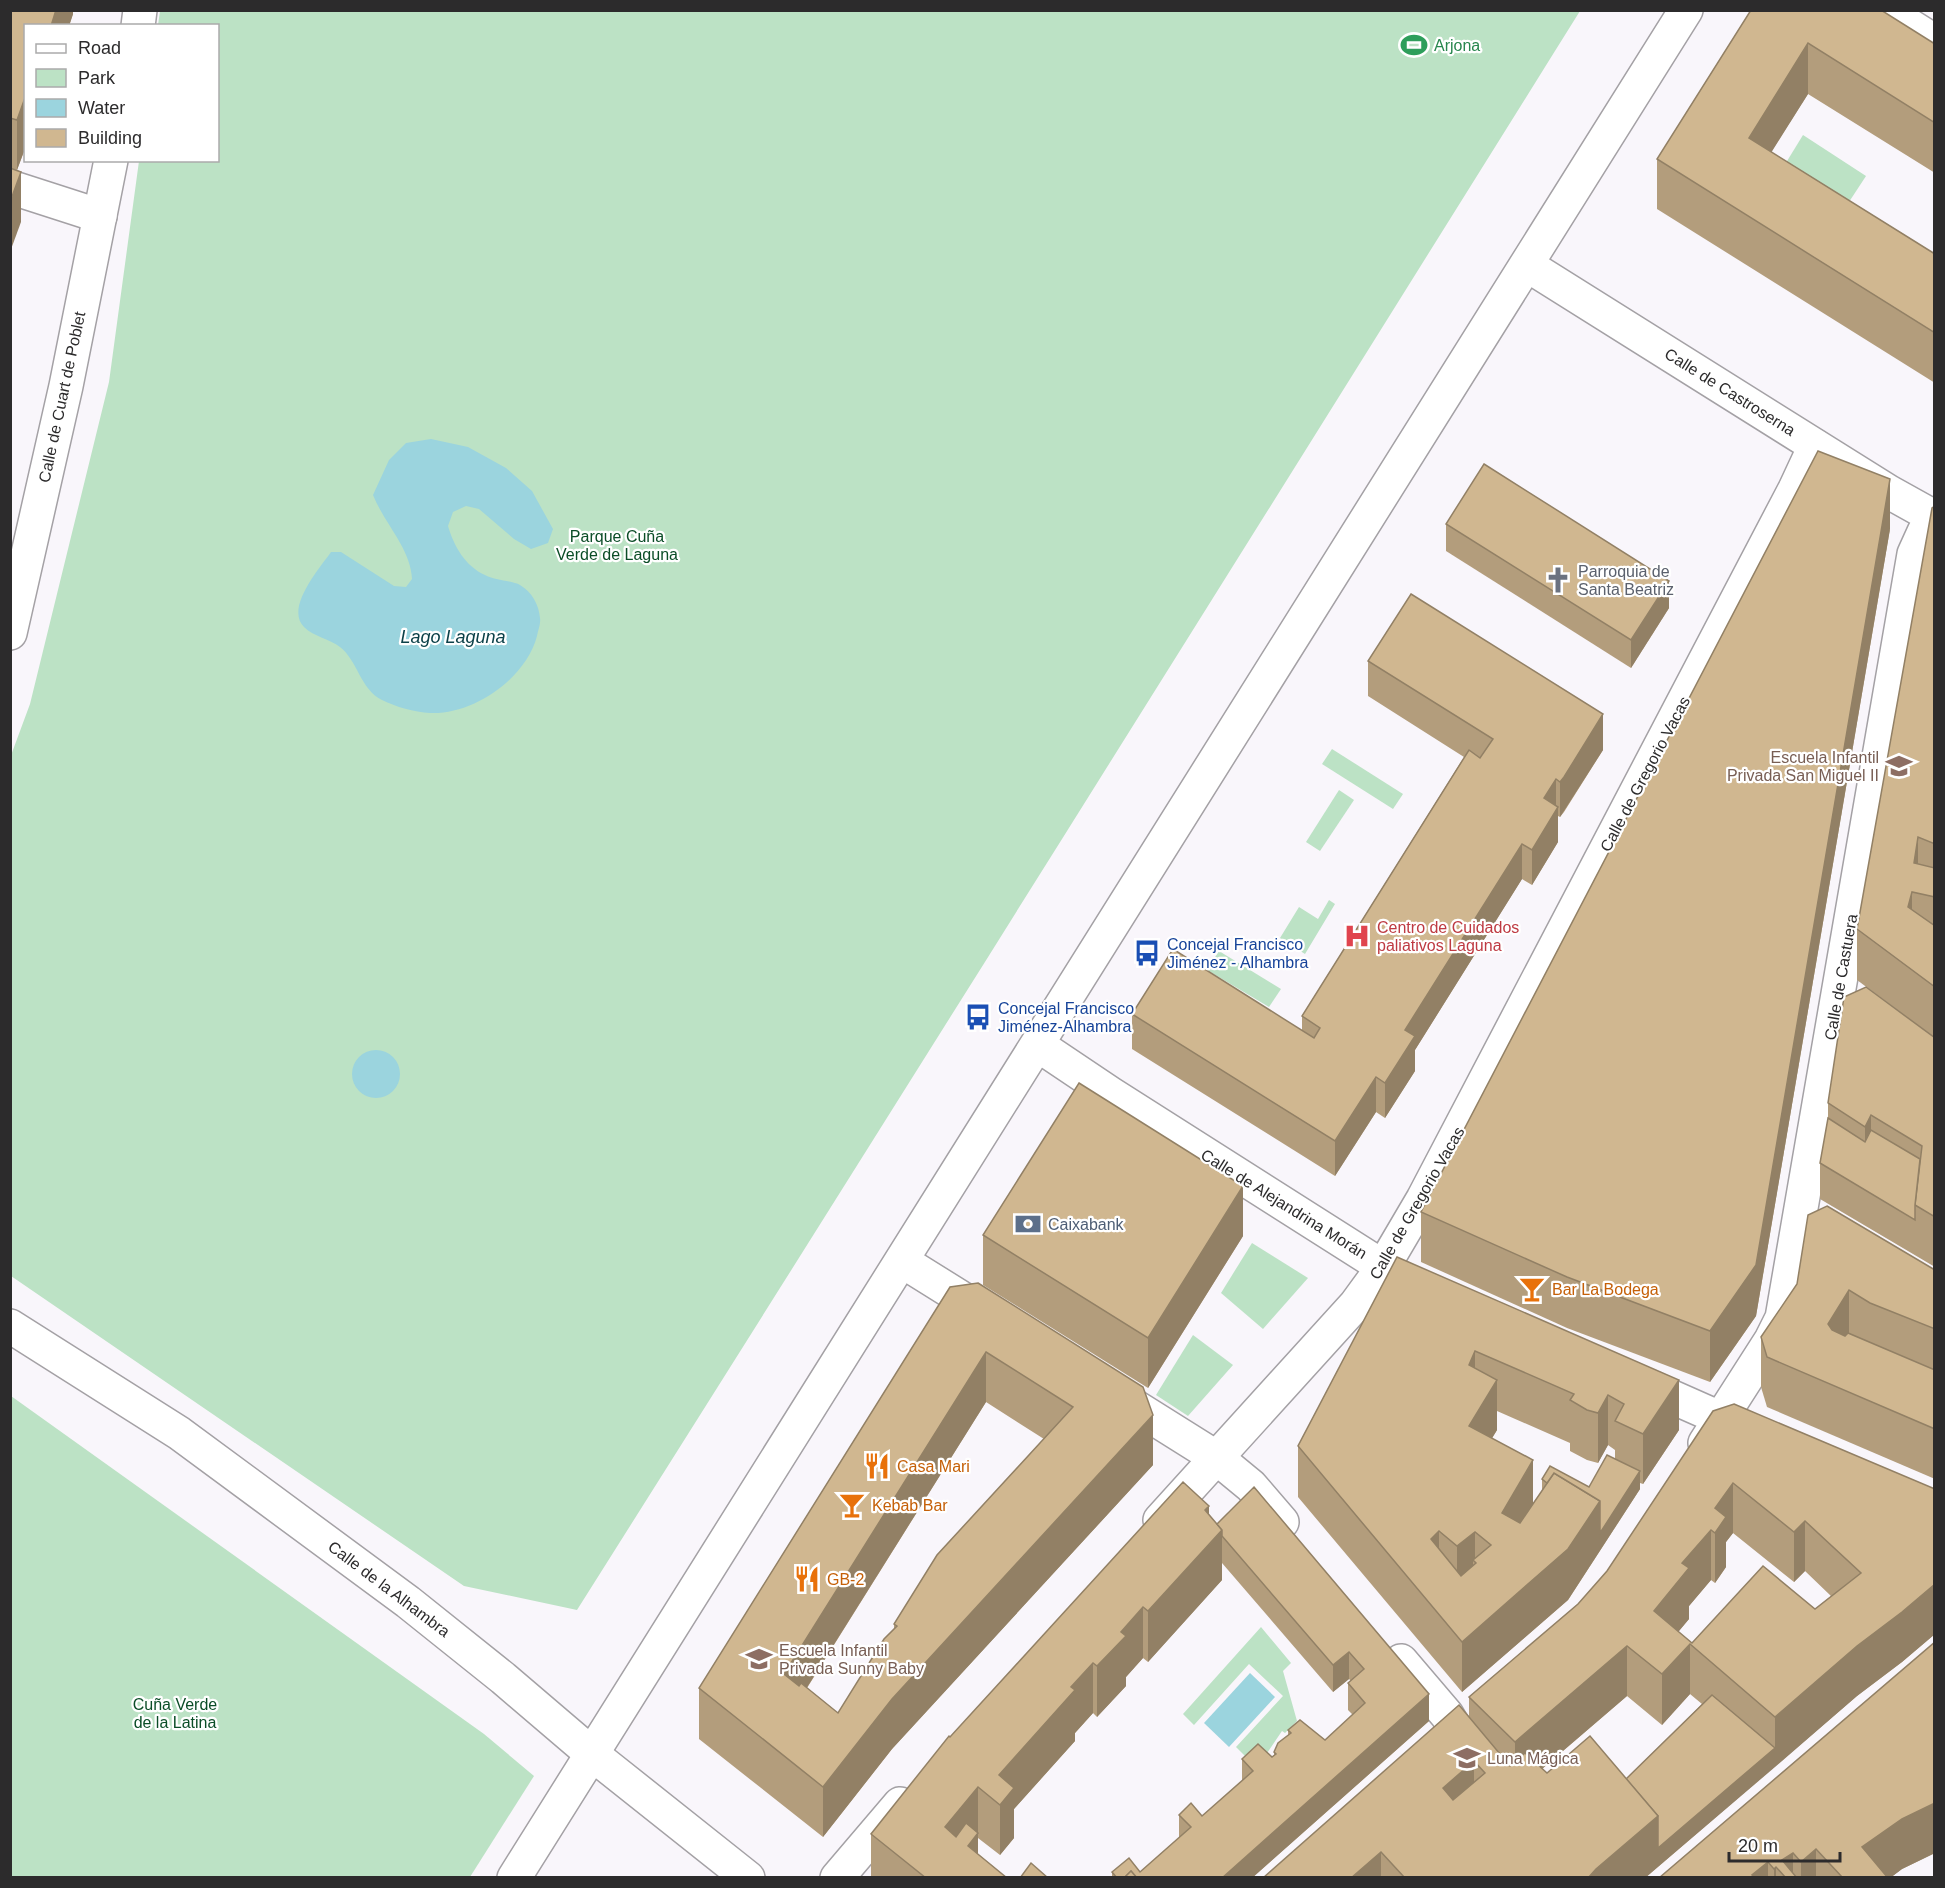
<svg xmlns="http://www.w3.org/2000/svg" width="1945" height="1888" font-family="Helvetica,sans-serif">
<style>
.green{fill:#bce2c5}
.water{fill:#9bd4de}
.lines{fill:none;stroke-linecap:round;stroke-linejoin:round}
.minor-casing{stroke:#a4a1a5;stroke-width:36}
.major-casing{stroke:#a4a1a5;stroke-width:36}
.minor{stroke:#fff;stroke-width:33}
.major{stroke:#fff;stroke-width:33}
.wall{fill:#b39d7c;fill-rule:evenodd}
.shaded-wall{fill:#928065}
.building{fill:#d0b790;stroke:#928065;stroke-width:1.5;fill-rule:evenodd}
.labels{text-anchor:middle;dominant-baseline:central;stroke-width:4.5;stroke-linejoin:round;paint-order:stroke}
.leisure-label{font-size:16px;fill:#27864d;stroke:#fff;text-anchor:start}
.street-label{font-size:16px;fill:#2c2b2c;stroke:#fff}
.park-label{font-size:16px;fill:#0b4d27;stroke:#fff}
.worship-label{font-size:16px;fill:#5b616d;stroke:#fff;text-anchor:start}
.education-label{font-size:16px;fill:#785e54;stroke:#fff;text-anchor:start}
.health-label{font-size:16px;fill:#be3a42;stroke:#fff;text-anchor:start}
.transit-label{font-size:16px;fill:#164399;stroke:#fff;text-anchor:start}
.service-label{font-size:16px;fill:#4e5e75;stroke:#fff;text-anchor:start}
.food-label{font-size:16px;fill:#c56008;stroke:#fff;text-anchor:start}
.water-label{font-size:18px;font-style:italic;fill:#0c4149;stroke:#fff}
</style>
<rect width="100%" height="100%" fill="#f9f6fb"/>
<g class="green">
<path d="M160 11H1580C1247 544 913 1078 577 1610L464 1586 11 1276 10 758 30 704 109 382 139 161 218 160V26L158 25Z"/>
<path d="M1803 135 1866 176 1847 205 1784 166Z"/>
<path d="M1332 749 1403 794 1393 809 1322 764Z"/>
<path d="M1339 790 1354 800 1320 851 1306 842Z"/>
<path d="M1329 900 1335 904 1305 954 1280 938 1299 907 1318 919Z"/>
<path d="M1219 951 1281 989 1269 1007 1207 970Z"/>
<path d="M1252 1243 1308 1278 1263 1329 1221 1293Z"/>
<path d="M1193 1335 1233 1365 1188 1416 1156 1395Z"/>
<path d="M11 1396 484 1734 534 1776 470 1877H11Z"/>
<path d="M1261 1627 1291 1663 1283 1671 1297 1721 1285 1733 1282 1731 1257 1768 1236 1747 1283 1696 1249 1664 1194 1725 1183 1714Z"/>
</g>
<g class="water">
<path d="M431 439 468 447 506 468 532 491 553 529 548 543 531 549 514 539 479 509 466 506 453 512 448 526C454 546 465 566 485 575 494 580 513 581 520 585 532 592 539 605 540 618 541 624 538 630 537 636 526 678 474 715 430 713 414 712 396 707 382 700 360 689 358 661 340 647 330 639 314 637 304 627 285 608 319 569 331 552H341L394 586 406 587 412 579C411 549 384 523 373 495L389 460 406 443Z"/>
<circle cx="376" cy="1074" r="24"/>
<path d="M1250 1673 1275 1697 1229 1747 1204 1723Z"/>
</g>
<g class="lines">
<g class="minor-casing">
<g id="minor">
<path d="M1885 10 1934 41"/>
<path d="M138 26 140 10"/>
<path d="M10 187 100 216"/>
<path d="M1527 265 1889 492 1934 517"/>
<path d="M10 633 66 386 111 160"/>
<path d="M1038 1045 1111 1094 1402 1279"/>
<path d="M902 1261 987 1314"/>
<path d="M1636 1381 1740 1427"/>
<path d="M1115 1394 1217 1458 1251 1486 1282 1522"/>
<path d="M1705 1443 1771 1340 1782 1318 1914 554 1924 532 1934 527"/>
<path d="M1160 1520 1356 1304 1383 1267 1423 1199 1795 489 1815 446"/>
<path d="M1401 1661 1447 1715 1459 1735"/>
<path d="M514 1878 1686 10"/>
<path d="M837 1878 900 1804"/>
</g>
</g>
<g class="major-casing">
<path id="major" d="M10 1326 179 1433 408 1602 503 1678 592 1754 748 1878"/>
</g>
<use href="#minor" class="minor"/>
<use href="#major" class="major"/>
</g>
<g class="wall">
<path d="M10 10H73V14L69 26H26V146L17 170 10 168Z"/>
<path d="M1751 10 1935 44V173L1808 94 1771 152 1935 254V383L1657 209V159Z"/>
<path d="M1935 506V1038L1857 980V929Z"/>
<path d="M1446 524 1669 608 1631 668 1446 551Z"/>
<path d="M1890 529 1756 1316 1710 1382 1567 1328 1421 1262V1212Z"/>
<path d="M1368 661 1603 750 1564 812 1560 817 1558 816V842L1532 885 1522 879 1415 1050V1071L1385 1118 1376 1112 1335 1176 1132 1049V1014L1302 1030V1016L1464 757 1368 696Z"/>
<path d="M1935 1038V1267L1820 1199V1163L1828 1118V1103Z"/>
<path d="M983 1235 1243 1236 1148 1388 983 1285Z"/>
<path d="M1397 1257 1679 1430 1643 1484 1640 1483V1489L1568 1600 1462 1692 1298 1497V1446ZM1497 1411 1570 1443V1451L1587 1460 1598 1463 1608 1445 1615 1450V1459L1589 1487 1542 1479V1491L1533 1503 1492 1438 1497 1430Z"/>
<path d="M1935 1270V1479L1767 1407 1761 1387V1337L1797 1284Z"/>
<path d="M950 1287 1153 1465 892 1749 823 1837 699 1739V1688ZM986 1402 1044 1439 894 1624V1629L838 1713 807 1688Z"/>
<path d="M1713 1411 1935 1489V1634L1902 1662 1857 1696 1645 1878H1263L1469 1718V1697L1578 1604 1607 1571ZM1733 1533 1794 1582 1805 1571 1831 1596 1815 1609 1692 1643 1678 1632 1689 1619V1606L1711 1580 1715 1583 1726 1567V1542ZM1690 1694 1702 1704 1626 1779 1547 1773 1542 1769 1627 1696 1662 1725Z"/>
<path d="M1209 1515 1217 1524 1429 1721 1252 1878H1112V1872H1140L1179 1838V1815L1202 1816 1242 1781V1759L1272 1757 1274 1755V1752L1288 1736V1730L1325 1740 1353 1715 1348 1710V1683L1351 1681 1349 1679 1333 1692 1222 1563V1580L1148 1662 1143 1658 1126 1677V1686L1097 1717 1093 1713 1075 1733V1741L1014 1809V1838L1000 1855 978 1838V1854L1007 1878H871V1834L950 1737Z"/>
<path d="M1935 1642V1853L1902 1869 1890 1878H1659Z"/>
</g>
<g class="shaded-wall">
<path d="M56 10H73V14L69 26H51Z"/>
<path d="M1808 43V94L1749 188V138Z"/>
<path d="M26 95V146L17 170V120Z"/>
<path d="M21 172V222L10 252V202Z"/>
<path d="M1890 479V529L1756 1316 1710 1382V1331Z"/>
<path d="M1669 581V608L1631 668V640Z"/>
<path d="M1603 714V750L1560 817V782Z"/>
<path d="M1556 779V810L1558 807V842L1532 885V850L1544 798Z"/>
<path d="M1918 837V888L1914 863Z"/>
<path d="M1522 844V879L1415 1050V1071L1385 1118V1083L1405 1030Z"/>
<path d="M1912 892V942L1908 907Z"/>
<path d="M1376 1077V1112L1335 1176V1141Z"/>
<path d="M1871 1115V1165L1865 1177V1127Z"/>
<path d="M1243 1186V1236L1148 1388V1338Z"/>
<path d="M1849 1290V1341L1828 1374V1324Z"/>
<path d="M1475 1351V1401L1469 1365Z"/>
<path d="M986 1352V1402L784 1724V1674Z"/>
<path d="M1497 1380V1430L1469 1476V1426Z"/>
<path d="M1679 1380V1430L1643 1484V1434Z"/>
<path d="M1608 1395V1445L1598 1463V1413Z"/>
<path d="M1153 1415V1465L892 1749 823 1837V1787L892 1699Z"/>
<path d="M1533 1460V1511L1502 1563V1513Z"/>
<path d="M1640 1471V1489L1568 1600 1462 1692V1642L1600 1501Z"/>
<path d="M1733 1483V1533L1726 1542V1567L1715 1583V1508Z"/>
<path d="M1209 1506V1545L1222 1530V1580L1148 1662V1611L1205 1510Z"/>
<path d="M1805 1521V1571L1794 1582V1532Z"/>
<path d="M1711 1530V1580L1689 1606V1619L1654 1661V1611L1682 1563Z"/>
<path d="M1439 1531V1582L1431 1539Z"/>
<path d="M1475 1532V1562L1473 1560V1584L1457 1597V1546Z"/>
<path d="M1935 1584V1634L1902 1662 1857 1696 1775 1767V1717L1857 1646Z"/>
<path d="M1143 1607V1658L1126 1677V1686L1097 1717V1666L1121 1632Z"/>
<path d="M1690 1644V1694L1662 1725V1674Z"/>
<path d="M1627 1646V1696L1515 1792V1742Z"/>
<path d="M1349 1652V1679L1333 1692V1665Z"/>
<path d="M1093 1663V1713L1075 1733V1741L1014 1809V1838L1000 1855V1805L999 1775 1071 1687Z"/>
<path d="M1429 1694V1721L1252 1878H1222Z"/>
<path d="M1775 1748V1767L1645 1878H1588L1596 1869 1658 1816Z"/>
<path d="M1474 1761V1811L1443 1838V1788Z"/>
<path d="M978 1787V1878L945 1827Z"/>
<path d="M1935 1803V1853L1902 1869 1890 1878H1862V1847L1902 1819Z"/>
<path d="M1816 1849V1878H1801V1862Z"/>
<path d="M1381 1852V1878H1351Z"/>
<path d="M1793 1853V1878L1782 1860Z"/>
<path d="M1768 1862V1878H1752V1875Z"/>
<path d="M1776 1867V1878H1774V1869Z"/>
</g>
<g class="building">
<path d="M10 10H56L51 26H26V95L17 120 10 118Z"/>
<path d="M1751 10H1881L1935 44V123L1808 43 1749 138 1935 254V333L1657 159Z"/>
<path d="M10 168 21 172 10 202Z"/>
<path d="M1818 451 1890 479 1756 1265 1710 1331 1567 1277 1421 1212Z"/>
<path d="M1484 464 1669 581 1631 640 1446 524Z"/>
<path d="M1935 506V844L1918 837 1914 863 1935 868V897L1912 892 1908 907 1935 926V987L1857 929 1932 508Z"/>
<path d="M1411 594 1603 714 1564 777 1560 782 1556 779 1544 798 1558 807 1532 850 1522 844 1405 1030 1415 1036 1385 1083 1376 1077 1335 1141 1132 1014 1173 949 1314 1038 1320 1028 1302 1016 1469 750 1480 758 1493 739 1368 661Z"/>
<path d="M1866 987 1935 1038V1217L1915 1205 1922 1146 1871 1115 1865 1127 1828 1103 1844 997Z"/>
<path d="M1079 1083 1243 1186 1148 1338 983 1235Z"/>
<path d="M1828 1118 1865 1142 1871 1130 1920 1159 1915 1205V1220L1820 1163Z"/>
<path d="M1827 1206 1935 1270V1329L1870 1303 1849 1290 1828 1324 1832 1330 1845 1336 1848 1333 1935 1370V1429L1767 1357 1761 1337 1797 1284 1808 1215Z"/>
<path d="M1397 1257 1679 1380 1643 1434 1615 1421 1624 1404 1608 1395 1598 1413 1587 1410 1570 1400 1574 1394 1475 1351 1469 1365 1497 1380 1469 1426 1533 1460 1502 1513 1520 1523 1554 1473 1600 1501 1568 1549 1462 1642 1298 1446ZM1439 1531 1457 1546 1475 1532 1491 1545 1473 1560 1476 1563 1461 1576 1431 1539Z"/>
<path d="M978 1283 1143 1387 1153 1415 892 1699 823 1787 699 1688 950 1287ZM986 1352 1073 1407 937 1555 894 1624 897 1626 884 1639 838 1713 801 1683 799 1686 784 1674Z"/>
<path d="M1734 1404 1935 1489V1584L1902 1612 1857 1646 1775 1717 1690 1644 1662 1674 1627 1646 1515 1742 1469 1697 1578 1604 1607 1571 1713 1411ZM1733 1483 1794 1532 1805 1521 1861 1573 1815 1609 1763 1566 1692 1643 1654 1611 1689 1568 1682 1563 1711 1530 1715 1533 1726 1517 1715 1508Z"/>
<path d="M1607 1455 1640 1471 1600 1533V1501L1554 1473 1547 1483 1542 1479 1550 1466 1589 1487Z"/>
<path d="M1183 1482 1209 1506 1205 1510 1222 1530 1148 1611 1143 1607 1121 1632 1126 1636 1097 1666 1093 1663 1071 1687 1075 1690 999 1775 1014 1788 1000 1805 978 1787 945 1827 956 1837 966 1823 978 1833 968 1846 1007 1878H926L871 1834 949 1736 950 1737Z"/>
<path d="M1254 1487 1429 1694 1222 1878H1137L1131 1871 1124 1878H1117L1112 1872 1129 1858 1140 1872 1191 1827 1179 1815 1191 1803 1202 1816 1253 1771 1242 1759 1258 1744 1272 1757 1276 1754 1274 1752 1278 1743 1291 1733 1288 1730 1300 1720 1325 1740 1365 1703 1348 1683 1364 1669 1349 1652 1333 1665 1222 1536V1530L1217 1524Z"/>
<path d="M1935 1642V1803L1902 1819 1862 1847 1888 1878H1843L1816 1849 1801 1862 1793 1853 1782 1860 1797 1878H1786L1776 1867 1774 1869 1768 1862 1752 1875 1754 1878H1659Z"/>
<path d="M1712 1695 1775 1748 1658 1848V1816L1626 1779Z"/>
<path d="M1459 1705 1510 1766 1525 1753 1547 1773 1590 1736 1658 1816 1596 1869 1588 1878H1405L1381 1852 1351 1878H1263ZM1474 1761 1485 1773 1453 1800 1443 1788Z"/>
<path d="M1031 1863 1048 1878H1020Z"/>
<path d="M1131 1871 1137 1878H1124Z"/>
</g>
<defs>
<g id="stadium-bare" transform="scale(2.07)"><path d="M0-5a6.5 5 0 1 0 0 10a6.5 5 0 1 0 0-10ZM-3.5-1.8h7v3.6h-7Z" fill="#2e9e5b" stroke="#fff" stroke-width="2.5" paint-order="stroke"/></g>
<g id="church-bare" transform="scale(2.07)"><path d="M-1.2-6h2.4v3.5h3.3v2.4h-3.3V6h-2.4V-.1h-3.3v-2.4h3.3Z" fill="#6b7280" stroke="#fff" stroke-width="2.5" paint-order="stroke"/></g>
<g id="school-bare" transform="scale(2.07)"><path d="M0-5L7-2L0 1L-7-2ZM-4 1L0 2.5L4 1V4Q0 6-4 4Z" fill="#8d6e63" stroke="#fff" stroke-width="2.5" paint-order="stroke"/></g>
<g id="hospital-bare" transform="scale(2.07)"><path d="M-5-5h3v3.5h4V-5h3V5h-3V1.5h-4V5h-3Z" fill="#e0444e" stroke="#fff" stroke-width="2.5" paint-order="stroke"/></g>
<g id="bus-bare" transform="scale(2.07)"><path d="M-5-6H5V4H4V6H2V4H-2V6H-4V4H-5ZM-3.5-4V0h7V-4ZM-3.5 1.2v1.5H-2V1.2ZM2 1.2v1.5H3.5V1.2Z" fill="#1a4fb4" stroke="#fff" stroke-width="2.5" paint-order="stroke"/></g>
<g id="bank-bare" transform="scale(2.07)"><path d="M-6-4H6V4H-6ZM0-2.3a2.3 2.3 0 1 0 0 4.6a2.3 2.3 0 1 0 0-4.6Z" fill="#5c6f8a" stroke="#fff" stroke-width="2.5" paint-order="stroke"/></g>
<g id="bar-bare" transform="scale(2.07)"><path d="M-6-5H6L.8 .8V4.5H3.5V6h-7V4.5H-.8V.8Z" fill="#e8710a" stroke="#fff" stroke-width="2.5" paint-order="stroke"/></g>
<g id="restaurant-bare" transform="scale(2.07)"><path d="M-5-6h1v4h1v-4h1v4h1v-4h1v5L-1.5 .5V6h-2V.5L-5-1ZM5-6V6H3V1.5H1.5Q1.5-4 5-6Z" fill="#e8710a" stroke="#fff" stroke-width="2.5" paint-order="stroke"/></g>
</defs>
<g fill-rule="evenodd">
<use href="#stadium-bare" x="1414" y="45"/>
<use href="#church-bare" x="1558" y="580"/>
<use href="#school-bare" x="1899" y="766"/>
<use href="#hospital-bare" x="1357" y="936"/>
<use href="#bus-bare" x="1147" y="953"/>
<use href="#bus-bare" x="978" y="1017"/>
<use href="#bank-bare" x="1028" y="1224"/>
<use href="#bar-bare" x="1532" y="1289"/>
<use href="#restaurant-bare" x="877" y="1466"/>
<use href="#bar-bare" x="852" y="1505"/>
<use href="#restaurant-bare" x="807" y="1579"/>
<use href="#school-bare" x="759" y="1659"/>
<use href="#school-bare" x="1467" y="1758"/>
</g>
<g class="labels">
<g class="leisure-label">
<text x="1434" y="45">Arjona</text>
</g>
<g class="street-label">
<text transform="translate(1730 392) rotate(32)">Calle de Castroserna</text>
<text transform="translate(62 397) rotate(-78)">Calle de Cuart de Poblet</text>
<text transform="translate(1645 774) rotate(-62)">Calle de Gregorio Vacas</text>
<text transform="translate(1841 977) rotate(-80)">Calle de Castuera</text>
<text transform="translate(1417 1203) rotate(-60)">Calle de Gregorio Vacas</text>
<text transform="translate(1284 1204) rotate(32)">Calle de Alejandrina Morán</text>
<text transform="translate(389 1589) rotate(37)">Calle de la Alhambra</text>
</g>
<g class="park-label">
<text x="617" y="536">Parque Cuña<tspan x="617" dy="18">Verde de Laguna</tspan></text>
<text x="175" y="1704">Cuña Verde<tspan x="175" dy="18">de la Latina</tspan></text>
</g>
<g class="worship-label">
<text x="1578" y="571">Parroquia de<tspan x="1578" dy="18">Santa Beatriz</tspan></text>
</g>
<g class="education-label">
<text x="1879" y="757" text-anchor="end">Escuela Infantil<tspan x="1879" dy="18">Privada San Miguel II</tspan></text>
<text x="779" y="1650">Escuela Infantil<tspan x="779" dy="18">Privada Sunny Baby</tspan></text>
<text x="1487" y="1758">Luna Mágica</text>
</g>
<g class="health-label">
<text x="1377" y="927">Centro de Cuidados<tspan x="1377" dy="18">paliativos Laguna</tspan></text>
</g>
<g class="transit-label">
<text x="1167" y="944">Concejal Francisco<tspan x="1167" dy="18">Jiménez - Alhambra</tspan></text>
<text x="998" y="1008">Concejal Francisco<tspan x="998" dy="18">Jiménez-Alhambra</tspan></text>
</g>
<g class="service-label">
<text x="1048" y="1224">Caixabank</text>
</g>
<g class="food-label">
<text x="1552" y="1289">Bar La Bodega</text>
<text x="897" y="1466">Casa Mari</text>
<text x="872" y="1505">Kebab Bar</text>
<text x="827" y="1579">GB-2</text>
</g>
<g class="water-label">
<text x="453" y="637">Lago Laguna</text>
</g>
</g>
<rect width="1945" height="1888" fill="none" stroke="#2c2b2c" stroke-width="24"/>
<rect x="24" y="24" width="195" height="138" fill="#ffffff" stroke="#abaaab" stroke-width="1.5"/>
<rect x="36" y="44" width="30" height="9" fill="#ffffff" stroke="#abaaab" stroke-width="1.5"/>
<text x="78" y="54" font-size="18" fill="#2c2b2c">Road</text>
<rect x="36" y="69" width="30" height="18" fill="#bce2c5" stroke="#abaaab" stroke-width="1.5"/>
<text x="78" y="84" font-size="18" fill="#2c2b2c">Park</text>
<rect x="36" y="99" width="30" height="18" fill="#9bd4de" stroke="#abaaab" stroke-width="1.5"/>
<text x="78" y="114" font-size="18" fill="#2c2b2c">Water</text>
<rect x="36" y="129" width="30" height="18" fill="#d0b790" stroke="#abaaab" stroke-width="1.5"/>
<text x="78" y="144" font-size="18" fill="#2c2b2c">Building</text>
<path d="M1729 1852v9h111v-9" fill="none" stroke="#2c2b2c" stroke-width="3"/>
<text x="1738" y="1852" font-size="18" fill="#2c2b2c" stroke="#ffffff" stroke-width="4.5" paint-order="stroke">20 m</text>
</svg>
